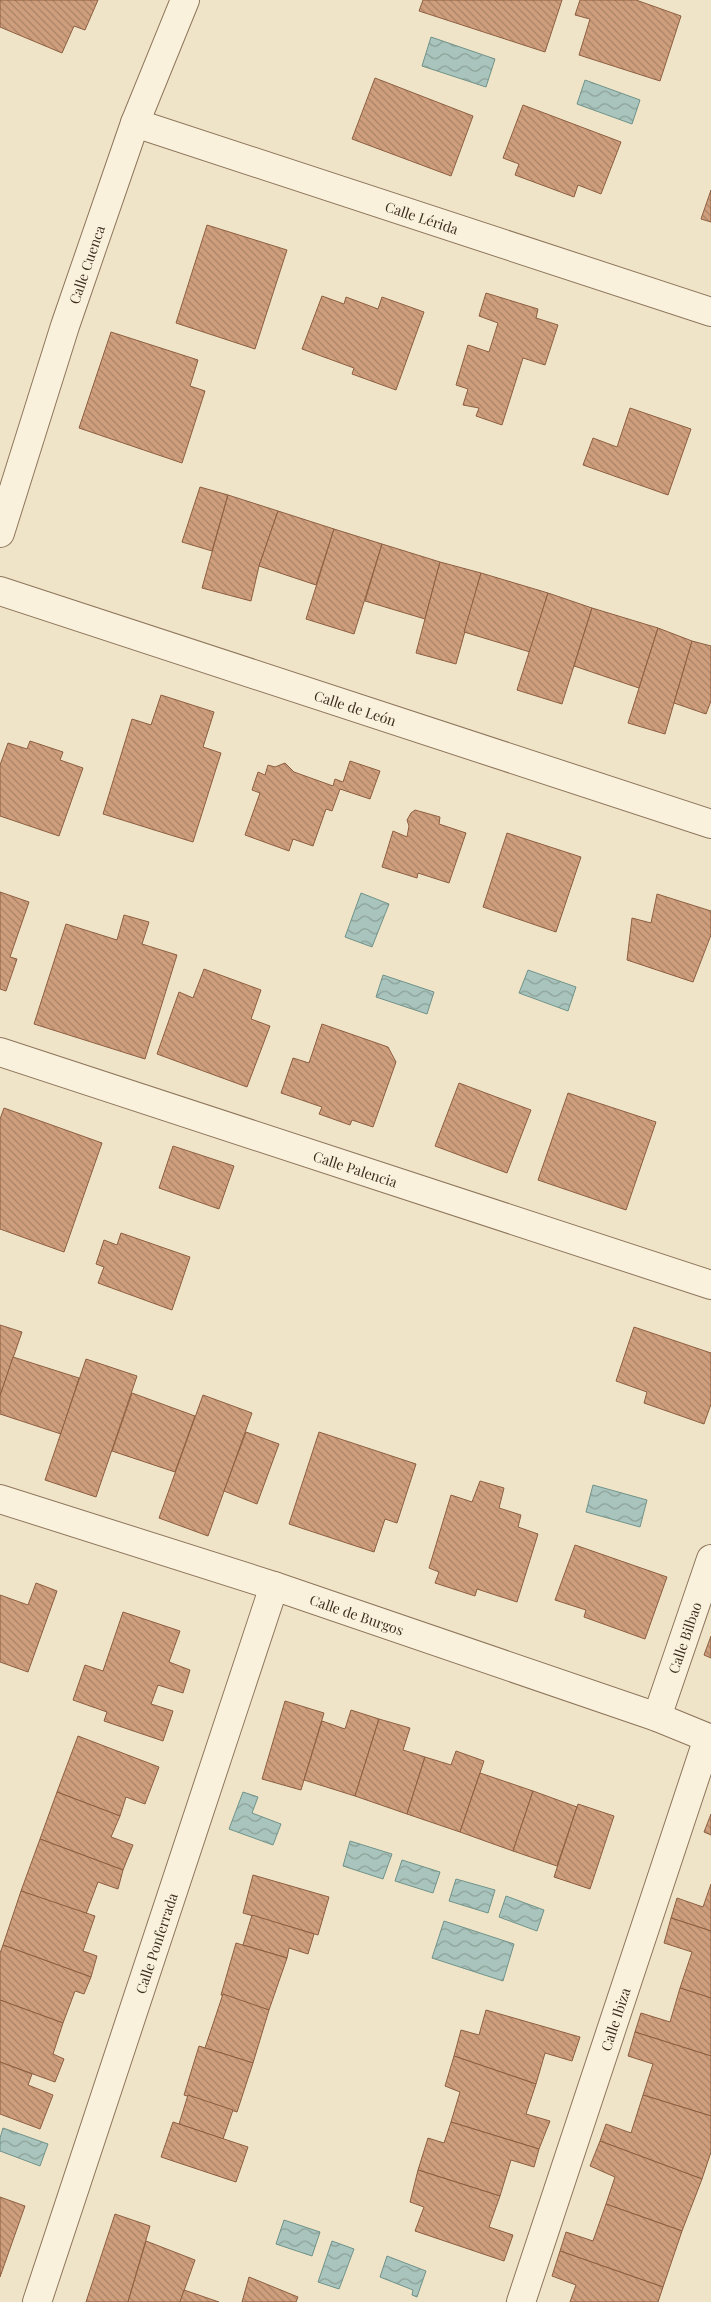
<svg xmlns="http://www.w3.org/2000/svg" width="711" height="2302" font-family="'Playfair Display',serif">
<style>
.water{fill:url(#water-waves);stroke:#6f938a}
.building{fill:url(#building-back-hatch);stroke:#8d5f41}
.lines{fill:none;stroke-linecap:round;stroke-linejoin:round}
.minor-casing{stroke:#8d765c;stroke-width:30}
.minor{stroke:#faf1dc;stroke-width:28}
.labels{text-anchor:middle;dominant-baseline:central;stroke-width:4;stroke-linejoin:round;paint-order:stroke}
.street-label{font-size:14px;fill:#3d2e20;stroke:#f7eed8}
</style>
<defs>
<pattern id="water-waves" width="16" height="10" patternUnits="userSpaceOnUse" patternTransform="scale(1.25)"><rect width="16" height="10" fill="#a9c4bc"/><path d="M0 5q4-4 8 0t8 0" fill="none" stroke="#8ba098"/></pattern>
<pattern id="building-back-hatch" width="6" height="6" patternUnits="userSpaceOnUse" patternTransform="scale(1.25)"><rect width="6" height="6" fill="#cf9f7d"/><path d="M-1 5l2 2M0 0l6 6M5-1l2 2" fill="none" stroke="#a98266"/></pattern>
</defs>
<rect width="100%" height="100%" fill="#f0e4c8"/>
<g class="water">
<path d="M431 37 495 59 486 87 422 66Z"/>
<path d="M585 80 640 100 632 124 577 104Z"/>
<path d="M361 893 389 904 372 947 345 937Z"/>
<path d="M528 970 576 987 568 1011 519 993Z"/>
<path d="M383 975 434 992 427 1014 376 997Z"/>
<path d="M593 1485 647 1500 640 1527 586 1512Z"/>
<path d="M243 1792 258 1797 252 1813 281 1824 273 1845 229 1829Z"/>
<path d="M350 1841 392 1854 383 1879 343 1866Z"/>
<path d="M402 1860 440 1872 433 1893 395 1881Z"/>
<path d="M456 1879 495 1890 488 1913 449 1901Z"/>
<path d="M506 1896 544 1910 537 1931 499 1917Z"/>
<path d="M444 1921 514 1944 503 1981 432 1958Z"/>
<path d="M3 2128 48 2144 40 2166 0 2151V2138Z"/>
<path d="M284 2220 320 2232 312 2256 276 2244Z"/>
<path d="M332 2241 354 2249 339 2289 318 2282Z"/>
<path d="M387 2256 426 2271 417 2297 412 2295 413 2290 380 2277Z"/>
</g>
<g class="building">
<path d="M0 0H98L85 30 74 26 62 53 0 27Z"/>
<path d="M423 0H562L545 52 419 11Z"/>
<path d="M580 0H636L681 16 660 81 579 55 590 19 575 15Z"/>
<path d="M375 78 473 116 451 176 352 139Z"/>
<path d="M523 105 621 142 601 194 578 185 574 197 515 175 519 164 503 158Z"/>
<path d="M711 190V222L701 219Z"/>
<path d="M207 225 287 250 255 349 176 323Z"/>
<path d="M486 293 538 309 536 318 558 325 545 365 523 358 502 425 476 416 479 408 463 405 468 389 456 385 468 345 489 352 498 323 479 316Z"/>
<path d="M322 296 344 304 346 297 378 309 382 297 424 312 396 390 352 374 354 368 302 349Z"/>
<path d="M111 332 198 360 190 386 205 391 182 463 79 428Z"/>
<path d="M630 408 691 429 668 495 583 465 593 438 617 447Z"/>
<path d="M200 487 228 495 212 551 182 542Z"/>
<path d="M228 495 278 511 259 566 251 601 202 588Z"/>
<path d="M278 511 334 529 316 585 259 566Z"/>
<path d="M334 529 382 544 354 634 306 619Z"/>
<path d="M382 544 440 562 425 619 365 601Z"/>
<path d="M440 562 481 573 456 664 416 653Z"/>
<path d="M481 573 548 593 530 652 464 632Z"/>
<path d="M548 593 592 608 562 704 517 690Z"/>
<path d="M592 608 658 628 639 688 574 666Z"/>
<path d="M658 628 692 641 665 734 628 723Z"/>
<path d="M692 641 711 646V701L706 714 674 703Z"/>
<path d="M161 695 214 712 203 747 221 753 193 842 103 814 132 719 151 725Z"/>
<path d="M30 741 63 752 60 760 83 768 59 836 0 816V765L8 743 27 749Z"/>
<path d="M350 761 380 771 370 799 340 789 332 811 326 809 313 846 293 839 289 851 245 835 260 793 252 790 258 772 265 775 268 765 275 767 285 763 294 772 333 786 335 779 343 782Z"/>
<path d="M415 810 440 817 439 824 466 833 449 883 418 873 417 878 382 867 393 831 407 837 409 826 407 820 411 813Z"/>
<path d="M507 833 581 857 556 932 483 907Z"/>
<path d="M0 892 29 902 10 957 17 959 6 991 0 989Z"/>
<path d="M657 894 711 911V935L693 982 627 960 632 918 651 923Z"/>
<path d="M124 915 149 922 142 944 177 955 145 1059 34 1024 66 924 117 940Z"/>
<path d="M204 969 261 990 251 1019 270 1026 247 1087 157 1054 179 992 193 998Z"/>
<path d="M322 1024 388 1047 396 1062 373 1127 352 1120 350 1125 319 1114 322 1107 281 1093 293 1058 309 1063Z"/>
<path d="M459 1083 531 1110 507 1173 435 1146Z"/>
<path d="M568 1093 656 1122 626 1210 538 1180Z"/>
<path d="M4 1108 102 1143 64 1252 0 1229V1119Z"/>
<path d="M173 1146 234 1166 219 1209 159 1188Z"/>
<path d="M121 1233 190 1257 172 1310 98 1283 104 1267 96 1264 104 1240 117 1245Z"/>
<path d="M0 1325 22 1332 0 1396Z"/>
<path d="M634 1327 711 1353V1404L704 1424 644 1403 647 1392 616 1381Z"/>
<path d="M13 1357 79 1378 61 1434 0 1414V1396Z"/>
<path d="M86 1359 137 1376 96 1497 45 1480Z"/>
<path d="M132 1393 195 1416 175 1472 112 1451Z"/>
<path d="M203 1395 252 1413 208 1536 159 1518Z"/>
<path d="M246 1432 279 1444 257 1504 224 1491Z"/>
<path d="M319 1432 416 1464 397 1523 385 1519 374 1552 289 1524Z"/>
<path d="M480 1481 504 1488 499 1508 521 1515 518 1527 538 1534 517 1602 477 1589 475 1596 435 1583 439 1572 429 1568 451 1495 472 1502Z"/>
<path d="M575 1545 667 1577 645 1639 584 1617 586 1610 555 1600Z"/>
<path d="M36 1583 57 1591 28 1672 0 1662V1595L28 1605Z"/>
<path d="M123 1612 180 1631 169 1662 190 1670 183 1693 158 1685 151 1704 173 1711 163 1741 104 1721 107 1712 73 1700 85 1665 103 1671Z"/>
<path d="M711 1636V1658L704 1655Z"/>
<path d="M285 1701 324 1713 301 1790 262 1779Z"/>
<path d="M351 1710 379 1719 355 1796 304 1780 322 1721 345 1729Z"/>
<path d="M379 1719 410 1728 403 1750 425 1757 407 1814 355 1796Z"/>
<path d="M78 1736 159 1767 145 1804 126 1797 120 1816 57 1792Z"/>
<path d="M456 1751 484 1761 460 1832 407 1814 425 1757 451 1765Z"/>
<path d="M480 1773 533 1791 513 1851 460 1832Z"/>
<path d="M533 1791 577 1807 557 1866 513 1851Z"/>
<path d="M57 1792 120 1816 111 1837 133 1845 123 1870 40 1839Z"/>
<path d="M578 1804 614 1816 590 1889 554 1877Z"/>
<path d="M711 1814V1835L704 1832Z"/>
<path d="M40 1839 123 1870 118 1889 98 1882 86 1914 21 1891Z"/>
<path d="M253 1875 329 1897 318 1935 243 1913Z"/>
<path d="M711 1884V1931L671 1918 677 1898 703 1907Z"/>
<path d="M21 1891 95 1916 83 1951 97 1956 91 1977 3 1945Z"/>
<path d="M252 1915 314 1934 308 1954 289 1948 287 1958 243 1945Z"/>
<path d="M671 1918 711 1931V1998L680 1988 692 1952 664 1943Z"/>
<path d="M236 1943 287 1958 269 2010 221 1995Z"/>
<path d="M3 1945 91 1977 84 1994 75 1991 63 2023 0 2000V1953Z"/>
<path d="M680 1988 711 1998V2056L635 2032 641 2013 670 2022Z"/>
<path d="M223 1994 269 2010 253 2063 205 2048Z"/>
<path d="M0 2000 63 2023 53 2054 64 2059 55 2082 0 2062Z"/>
<path d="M486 2010 580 2037 572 2061 545 2053 536 2084 454 2056 461 2030 479 2035Z"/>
<path d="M635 2032 711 2056V2116L643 2095 653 2064 628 2056Z"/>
<path d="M199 2046 253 2063 237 2112 184 2095Z"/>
<path d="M454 2056 536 2084 526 2114 550 2121 539 2149 451 2122 460 2092 445 2086Z"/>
<path d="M0 2062 32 2074 28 2085 53 2095 40 2129 0 2114Z"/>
<path d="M188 2095 233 2110 223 2139 179 2124Z"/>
<path d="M643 2095 711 2116V2152L702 2179 600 2141 606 2124 631 2133Z"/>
<path d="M173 2122 248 2147 236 2182 161 2157Z"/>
<path d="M451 2122 539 2149 534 2167 511 2160 500 2196 418 2170 428 2138 444 2143Z"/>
<path d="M600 2141 702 2179 682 2231 606 2204 615 2177 590 2166Z"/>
<path d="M418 2170 500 2196 489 2227 513 2235 504 2261 415 2231 424 2207 410 2202Z"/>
<path d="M0 2197 25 2206 0 2277Z"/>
<path d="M606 2204 682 2231 663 2287 560 2251 566 2232 593 2241Z"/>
<path d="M115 2214 150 2226 128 2302H86Z"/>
<path d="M146 2241 195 2260 180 2302H128Z"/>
<path d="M560 2251 663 2287 658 2302H570L576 2285 552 2276Z"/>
<path d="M249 2277 298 2297 296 2302H242Z"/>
<path d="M184 2290 219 2302H180Z"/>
</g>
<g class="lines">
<g class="minor-casing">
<g id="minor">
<path id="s1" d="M135 123 711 312"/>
<path id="s2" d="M0 533 65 326 135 123 185 0"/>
<path id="s3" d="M0 591 711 824"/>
<path id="s4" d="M0 1052 711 1285"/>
<path id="s5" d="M0 1499 274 1586 657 1717 711 1739"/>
<path id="s6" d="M657 1717 711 1559"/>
<path id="s7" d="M37 2302 274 1586"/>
<path id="s8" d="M521 2302 708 1738"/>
</g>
</g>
<use href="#minor" class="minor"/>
</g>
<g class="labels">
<g class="street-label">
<text stroke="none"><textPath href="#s1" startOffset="302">Calle Lérida</textPath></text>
<text stroke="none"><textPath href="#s2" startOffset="282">Calle Cuenca</textPath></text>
<text stroke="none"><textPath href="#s3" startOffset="374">Calle de León</textPath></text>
<text stroke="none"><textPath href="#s4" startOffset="374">Calle Palencia</textPath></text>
<text stroke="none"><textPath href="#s5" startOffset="375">Calle de Burgos</textPath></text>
<text stroke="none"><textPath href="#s6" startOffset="84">Calle Bilbao</textPath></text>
<text stroke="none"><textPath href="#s7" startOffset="378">Calle Ponferrada</textPath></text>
<text stroke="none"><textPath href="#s8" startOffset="298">Calle Ibiza</textPath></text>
</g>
</g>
</svg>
